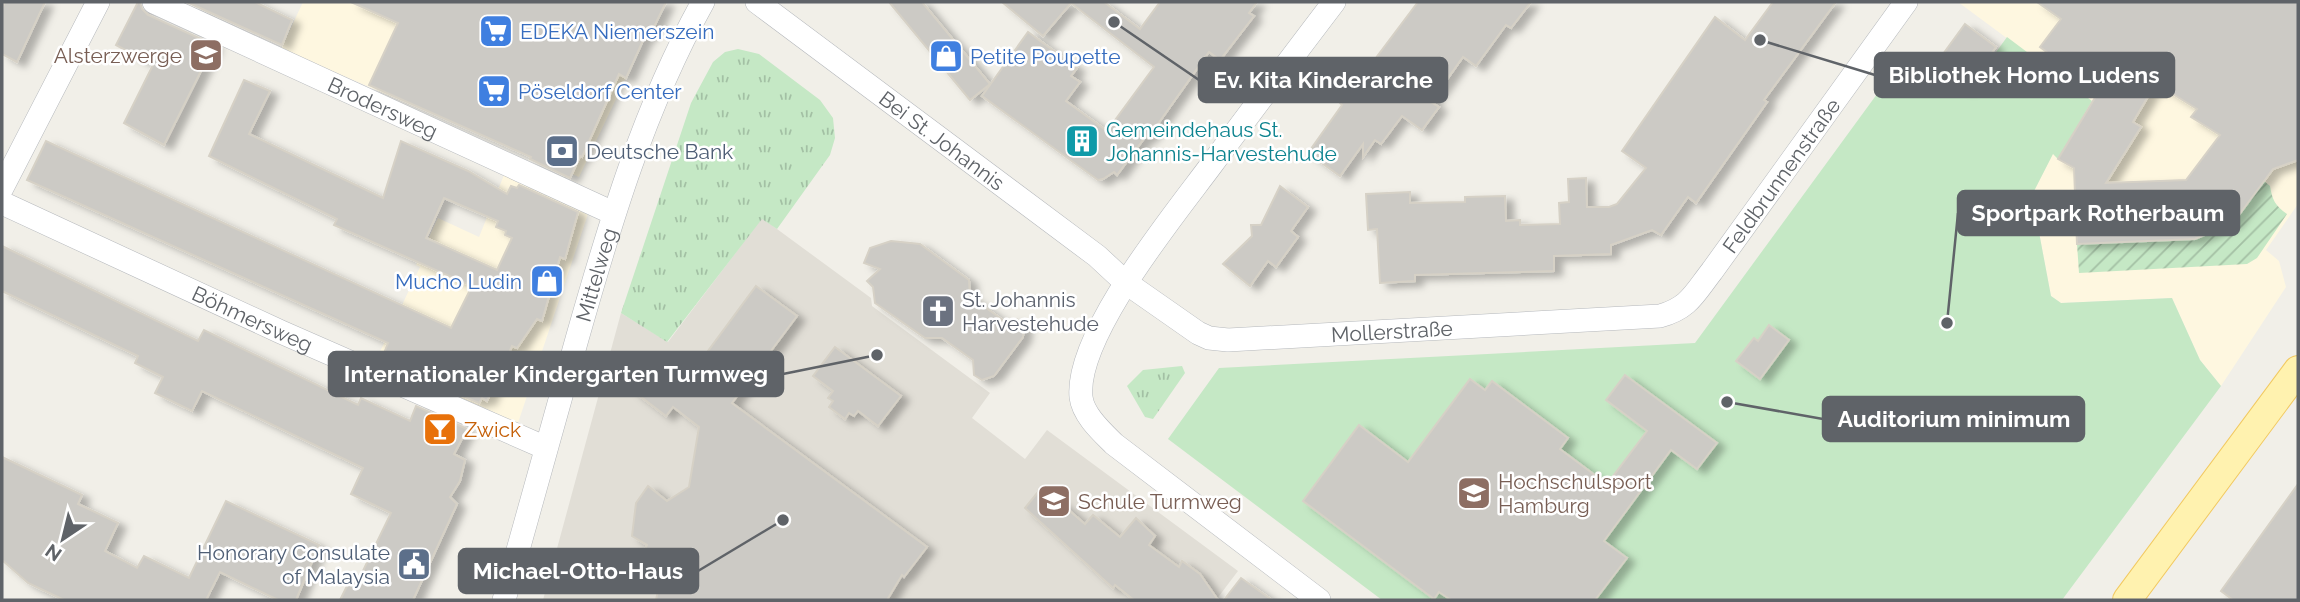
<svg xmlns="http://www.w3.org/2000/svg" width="2300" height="602" font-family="Raleway,sans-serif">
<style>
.commercial{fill:#fef7e0}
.education{fill:#e1ded6}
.grass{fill:url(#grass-tufts)}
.garden{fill:url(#garden-furrows)}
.pitch{fill:#c5e8c5}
.building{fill:#cccac5;stroke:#d6d1c6;stroke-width:2;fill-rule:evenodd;filter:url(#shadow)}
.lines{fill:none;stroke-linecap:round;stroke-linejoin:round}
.minor-casing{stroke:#b5b8bc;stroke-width:24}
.major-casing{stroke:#f2c960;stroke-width:30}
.minor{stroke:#fff;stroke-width:23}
.major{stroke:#fff2af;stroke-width:28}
.labels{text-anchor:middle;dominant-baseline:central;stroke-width:5;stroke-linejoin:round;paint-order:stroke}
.shop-label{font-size:21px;fill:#366cbe;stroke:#fff;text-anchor:start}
.education-label{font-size:21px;fill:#785e54;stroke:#fff;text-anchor:start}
.street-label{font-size:21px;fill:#5f6368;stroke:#fff}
.culture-label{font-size:21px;fill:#0d838f;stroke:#fff;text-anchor:start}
.service-label{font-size:21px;fill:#4e5e75;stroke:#fff;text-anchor:start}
.worship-label{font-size:21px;fill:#5b616d;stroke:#fff;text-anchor:start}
.food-label{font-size:21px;fill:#c56008;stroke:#fff;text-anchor:start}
.leader{fill:none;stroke:#5f6368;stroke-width:2.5}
.callout-dot{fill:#5f6368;stroke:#fff;stroke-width:2.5}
.callout{fill:#5f6368;stroke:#5f6368;stroke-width:2.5}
.callout-label{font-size:23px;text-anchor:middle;font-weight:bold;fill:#fff}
</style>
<defs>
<pattern id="grass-tufts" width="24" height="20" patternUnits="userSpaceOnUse" patternTransform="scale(1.75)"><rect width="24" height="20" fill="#c5e8c5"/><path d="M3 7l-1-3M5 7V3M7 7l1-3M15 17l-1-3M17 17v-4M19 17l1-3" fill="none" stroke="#a3c0a4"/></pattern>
<pattern id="garden-furrows" width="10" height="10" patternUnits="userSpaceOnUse" patternTransform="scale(1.75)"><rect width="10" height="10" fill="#c5e8c5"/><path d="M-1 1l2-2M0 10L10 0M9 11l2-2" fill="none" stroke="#a3c0a4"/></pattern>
<filter id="shadow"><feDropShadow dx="8" dy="4.5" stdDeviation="3.5" flood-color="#0004"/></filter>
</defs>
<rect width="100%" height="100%" fill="#f1efe8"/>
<g class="commercial">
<path d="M303 2H662L579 177 281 49Z"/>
<path d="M1958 2H2298V204L2266 250 2279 261 2286 287 2221 386 2200 360 2172 298 2061 303 2051 296 2032 195 2053 153 2057 158 2092 101Z"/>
<path d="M504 175 589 211 518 423 376 360 420 267 416 265 438 218 479 237Z"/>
</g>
<path class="education" d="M762 218 871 298 872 306 990 393 972 418 1025 459 1047 430 1238 571 1216 600H543L621 313 668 342Z"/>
<g class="grass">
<path d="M738 49 759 54 820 100 833 118 835 138 830 155 777 229 762 219 667 342 621 313 691 103 713 62 725 52Z"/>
<path d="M1182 366 1185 373 1153 419 1145 417 1127 386 1143 370Z"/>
</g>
<path class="garden" d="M2264 181 2270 186C2272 199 2275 206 2287 214L2257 258 2247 264 2079 273 2077 244 2225 220 2232 224Z"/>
<path class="pitch" d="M2007 37 2092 101 2058 159 2053 154 2032 195 2051 296 2061 303 2172 298 2200 360 2221 386 2062 600H1382L1168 439 1219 368 1695 343 1907 53 1965 95Z"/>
<g class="building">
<path d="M5 2H45L17 62 2 54V9Z"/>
<path d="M138 2H140L142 9 148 15 214 45 164 145 124 123 153 65 116 45Z"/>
<path d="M187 2H255L292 20 282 45Z"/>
<path d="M351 2H666L654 27 652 26 647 37 645 36 626 78 619 74 582 157 580 156 570 178 530 159 531 157 369 85 398 23Z"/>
<path d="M889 2H922L990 84 970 100Z"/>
<path d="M1002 2H1104L1140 29 1160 2H1257L1249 13 1254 16 1220 60 1209 52 1148 138 1146 136 1117 175 1114 172 1103 179 1098 180 982 96 1028 32 1077 68 1071 76 1080 82 1066 101 1107 131 1154 67 1071 3 1043 36Z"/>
<path d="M1418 2H1531L1511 28 1506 25 1476 66 1463 57 1431 102 1439 107 1422 130 1402 116 1381 144 1375 140 1363 157V144L1340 176 1308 153 1342 105 1338 101 1347 88 1345 86 1357 69 1363 75Z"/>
<path d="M1773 2H1836L1764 100 1767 102 1696 203 1688 197 1661 235 1652 230 1611 245V254L1554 256V271L1415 275V281L1380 283 1377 229 1368 230 1366 194 1410 192V203L1465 202V197L1505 196 1506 221 1520 220V225L1560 224 1559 203 1569 202 1568 179 1586 178 1587 207H1609L1617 204 1646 168 1622 151 1715 17 1745 40Z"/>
<path d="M2037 2H2298V160L2273 169 2233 223 2195 239 2077 244 2074 168 2058 159 2099 91 2040 47 2061 19ZM2160 86 2197 109 2191 117 2220 135 2186 180 2106 183 2141 127 2133 122 2153 88 2157 91Z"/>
<path d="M1965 24 1996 47 1966 88 1935 65Z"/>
<path d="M244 80 270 91 249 134 383 198 401 141 468 171 507 194 511 186 517 188 519 185 578 212 565 259 560 257 542 321 537 319 517 348 512 346 487 401 482 398 479 403 427 381 430 374 384 353 388 343 27 180 46 141 451 328 472 286 334 225 337 219 209 156ZM444 198 498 221 496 227 506 231 505 235 512 238 497 270 426 238Z"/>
<path d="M1280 186 1308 207 1291 231 1298 237 1276 267 1268 261 1250 286 1223 264 1252 236 1251 225H1261Z"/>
<path d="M891 241 920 244 969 280 970 296 1004 321 1017 319 1024 324 1023 337 994 376 982 380 974 375 973 360 942 338H925L875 303 873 287 867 281 880 269 864 263 870 248Z"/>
<path d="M2 246 198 341 204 330 358 405 361 398 410 421 416 406 467 429 454 454 465 460 460 481 450 497 457 504 413 600H340L353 574 360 577 391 513 351 494 363 468 202 391 192 411 155 393 163 377 135 363 138 356 2 291Z"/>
<path d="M756 286 797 316 732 403 927 547 904 577 902 575 887 600H656L659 586 636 572 647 545 632 536 636 503 648 486 667 501 689 487 699 427 673 407 666 416 632 390 655 359 685 382Z"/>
<path d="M1769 325 1789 340 1760 379 1736 361 1754 338 1758 341Z"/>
<path d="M835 347 901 396 878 426 858 411 854 416 849 413 845 419 829 407 833 401 828 398 833 391 813 376Z"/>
<path d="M1625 375 1717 443 1697 469 1671 450 1604 541 1627 558 1595 600H1451L1439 592 1434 599 1303 501 1359 425 1408 462 1470 379 1485 390 1492 381 1568 438 1560 449 1607 484 1647 431 1606 400Z"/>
<path d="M2 457 82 495 78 504 118 523 105 551 137 568 144 556 189 578 226 501 319 545 296 600H278L220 572 206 600H64L28 583 2 560Z"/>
<path d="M2298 484V600H2233L2221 591Z"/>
<path d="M1042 487 1085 524 1093 515 1120 537 1136 518 1155 536 1149 545 1179 567 1182 561 1200 574 1218 600H1134L1115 585 1113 588 1025 508Z"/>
<path d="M1241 578 1272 600H1224Z"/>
</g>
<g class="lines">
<g class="minor-casing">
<g id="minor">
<path id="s1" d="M154 2 613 213"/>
<path id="s2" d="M757 2 1097 256 1125 282 1198 333 1209 338 1228 340 1660 316C1689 308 1694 294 1712 271L1906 2"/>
<path d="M2 188 98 2"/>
<path id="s3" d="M2 203 281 332 546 448"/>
<path id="s4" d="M504 600C528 513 552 426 577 339 610 223 644 108 703 2"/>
<path d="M1319 600 1114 444C1102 432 1083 415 1081 397 1075 335 1175 214 1212 164 1252 110 1293 56 1334 2"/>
</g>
</g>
<g class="major-casing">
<path id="major" d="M2127 600 2298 370"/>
</g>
<use href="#minor" class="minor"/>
<use href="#major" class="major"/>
</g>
<defs>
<g id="supermarket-square" transform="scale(1.75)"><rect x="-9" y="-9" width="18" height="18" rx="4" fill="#3f7fe0" stroke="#fff"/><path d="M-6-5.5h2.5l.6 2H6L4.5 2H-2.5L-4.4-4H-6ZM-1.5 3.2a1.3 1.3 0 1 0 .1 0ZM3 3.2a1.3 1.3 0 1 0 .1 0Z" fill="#fff"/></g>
<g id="school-square" transform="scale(1.75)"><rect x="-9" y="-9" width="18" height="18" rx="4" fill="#8d6e63" stroke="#fff"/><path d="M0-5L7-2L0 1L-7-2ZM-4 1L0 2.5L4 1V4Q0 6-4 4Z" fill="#fff"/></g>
<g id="shop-square" transform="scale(1.75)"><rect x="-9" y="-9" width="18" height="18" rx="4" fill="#3f7fe0" stroke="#fff"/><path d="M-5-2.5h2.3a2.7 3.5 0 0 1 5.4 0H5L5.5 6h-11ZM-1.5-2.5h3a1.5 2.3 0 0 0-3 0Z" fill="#fff"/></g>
<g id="building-square" transform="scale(1.75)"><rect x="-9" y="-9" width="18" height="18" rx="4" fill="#0f9aa8" stroke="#fff"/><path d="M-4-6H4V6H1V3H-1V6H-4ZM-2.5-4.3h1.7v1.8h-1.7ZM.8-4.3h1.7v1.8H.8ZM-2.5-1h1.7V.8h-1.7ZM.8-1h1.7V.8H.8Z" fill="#fff"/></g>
<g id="bank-square" transform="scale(1.75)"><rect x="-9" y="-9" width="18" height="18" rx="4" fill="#5c6f8a" stroke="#fff"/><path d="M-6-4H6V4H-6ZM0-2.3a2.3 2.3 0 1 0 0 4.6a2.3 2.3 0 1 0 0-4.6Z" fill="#fff"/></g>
<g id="church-square" transform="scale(1.75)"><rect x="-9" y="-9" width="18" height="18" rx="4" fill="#6b7280" stroke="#fff"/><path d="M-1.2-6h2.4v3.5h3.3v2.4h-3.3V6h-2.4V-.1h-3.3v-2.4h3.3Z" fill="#fff"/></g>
<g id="bar-square" transform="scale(1.75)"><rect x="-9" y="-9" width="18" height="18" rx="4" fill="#e8710a" stroke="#fff"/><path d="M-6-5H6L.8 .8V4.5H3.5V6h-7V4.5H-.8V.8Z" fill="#fff"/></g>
<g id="university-square" transform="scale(1.75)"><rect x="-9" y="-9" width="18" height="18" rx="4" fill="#8d6e63" stroke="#fff"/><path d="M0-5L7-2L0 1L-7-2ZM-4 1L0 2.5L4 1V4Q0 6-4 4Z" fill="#fff"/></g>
<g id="civic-square" transform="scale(1.75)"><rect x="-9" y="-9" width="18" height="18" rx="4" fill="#5c6f8a" stroke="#fff"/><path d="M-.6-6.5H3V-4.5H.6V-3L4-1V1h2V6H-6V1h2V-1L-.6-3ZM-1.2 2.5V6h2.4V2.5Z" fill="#fff"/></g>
</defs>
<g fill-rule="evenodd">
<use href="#supermarket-square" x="496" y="31"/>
<use href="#school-square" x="206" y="55"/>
<use href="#shop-square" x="946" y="56"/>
<use href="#supermarket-square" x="494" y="91"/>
<use href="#building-square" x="1082" y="141"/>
<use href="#bank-square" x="562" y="151"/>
<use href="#shop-square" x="547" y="281"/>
<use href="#church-square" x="938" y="311"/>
<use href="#bar-square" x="440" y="429"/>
<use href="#university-square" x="1474" y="493"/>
<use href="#school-square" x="1054" y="501"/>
<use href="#civic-square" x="414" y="564"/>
</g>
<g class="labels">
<g class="shop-label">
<text x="520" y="31">EDEKA Niemerszein</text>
<text x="970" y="56">Petite Poupette</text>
<text x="518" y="91">Pöseldorf Center</text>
<text x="522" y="281" text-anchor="end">Mucho Ludin</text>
</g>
<g class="education-label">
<text x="182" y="55" text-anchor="end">Alsterzwerge</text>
<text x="1498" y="481">Hochschulsport<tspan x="1498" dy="24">Hamburg</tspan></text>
<text x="1078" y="501">Schule Turmweg</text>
</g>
<g class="street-label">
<text stroke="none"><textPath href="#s1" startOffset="252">Brodersweg</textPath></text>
<text stroke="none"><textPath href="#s2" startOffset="231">Bei St. Johannis</textPath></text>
<text stroke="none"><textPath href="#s2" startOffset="1204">Feldbrunnenstraße</textPath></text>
<text stroke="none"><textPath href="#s4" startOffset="338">Mittelweg</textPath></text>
<text stroke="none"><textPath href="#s3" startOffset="276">Böhmersweg</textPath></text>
<text stroke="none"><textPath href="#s2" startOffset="747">Mollerstraße</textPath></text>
</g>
<g class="culture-label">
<text x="1106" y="129">Gemeindehaus St.<tspan x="1106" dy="24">Johannis-Harvestehude</tspan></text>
</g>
<g class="service-label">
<text x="586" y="151">Deutsche Bank</text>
<text x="390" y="552" text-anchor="end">Honorary Consulate<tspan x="390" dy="24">of Malaysia</tspan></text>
</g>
<g class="worship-label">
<text x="962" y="299">St. Johannis<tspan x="962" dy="24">Harvestehude</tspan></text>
</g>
<g class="food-label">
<text x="464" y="429">Zwick</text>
</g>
</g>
<path class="leader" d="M1760 40L1875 75M1114 22L1199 80M1947 323L1958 213M877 355L783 374M1727 402L1823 419M783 520L698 571"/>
<g class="callout-dot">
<circle cx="1760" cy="40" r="7"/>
<circle cx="1114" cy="22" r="7"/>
<circle cx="1947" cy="323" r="7"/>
<circle cx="877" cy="355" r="7"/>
<circle cx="1727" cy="402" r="7"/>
<circle cx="783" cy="520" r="7"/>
</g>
<g class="callout">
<rect x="1875" y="53" width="299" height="44" rx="7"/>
<rect x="1199" y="58" width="248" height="44" rx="7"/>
<rect x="1958" y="191" width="281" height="44" rx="7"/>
<rect x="329" y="352" width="454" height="44" rx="7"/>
<rect x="1823" y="397" width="261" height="44" rx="7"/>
<rect x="459" y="549" width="239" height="44" rx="7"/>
</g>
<g class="callout-label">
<text x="2024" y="83">Bibliothek Homo Ludens</text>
<text x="1323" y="88">Ev. Kita Kinderarche</text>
<text x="2098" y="221">Sportpark Rotherbaum</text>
<text x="556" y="382">Internationaler Kindergarten Turmweg</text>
<text x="1954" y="427">Auditorium minimum</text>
<text x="578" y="579">Michael-Otto-Haus</text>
</g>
<rect width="2300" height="602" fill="none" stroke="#5f6368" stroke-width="7"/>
<g transform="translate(63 539) rotate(215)" stroke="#ffffff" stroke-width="5" paint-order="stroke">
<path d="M0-5L12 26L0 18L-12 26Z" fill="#5f6368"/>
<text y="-10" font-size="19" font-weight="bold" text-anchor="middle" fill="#5f6368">N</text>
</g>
</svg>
